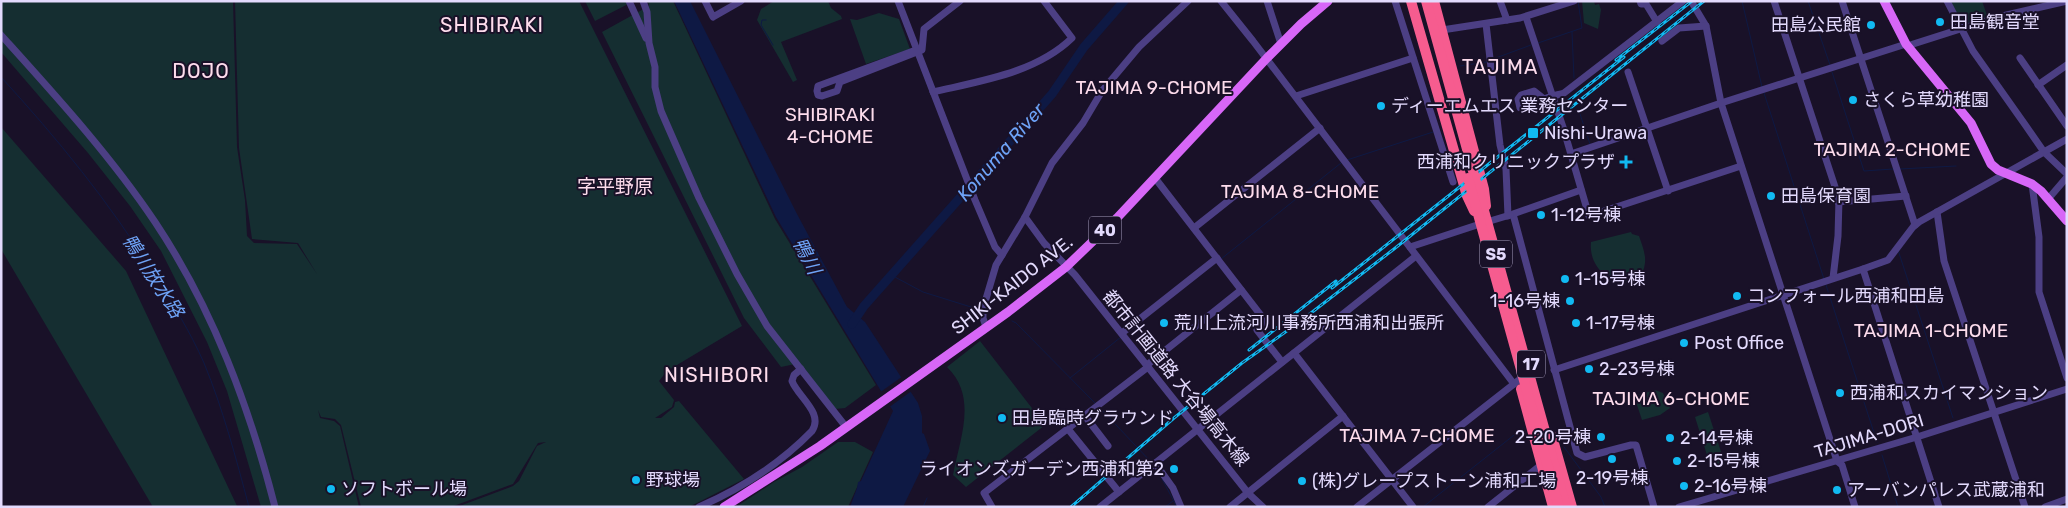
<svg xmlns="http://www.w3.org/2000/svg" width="2068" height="508" font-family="Rubik,'Noto Sans JP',sans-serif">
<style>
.green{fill:#152e31}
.water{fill:#0e1944}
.pier{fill:#191128}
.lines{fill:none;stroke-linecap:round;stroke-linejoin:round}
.stream{stroke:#0e1944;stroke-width:1}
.river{stroke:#0e1944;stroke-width:9}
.minor{stroke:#4c3f84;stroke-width:7}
.major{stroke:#d767f7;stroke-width:9}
.highway{stroke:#f65c8f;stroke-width:10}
.rail-casing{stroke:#11baf2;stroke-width:3}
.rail{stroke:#191128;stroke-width:1;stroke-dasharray:4;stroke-linecap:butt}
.highway-bridge{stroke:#f65c8f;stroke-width:10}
.poi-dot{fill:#11baf2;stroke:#191128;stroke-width:2}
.labels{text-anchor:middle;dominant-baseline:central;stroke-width:4;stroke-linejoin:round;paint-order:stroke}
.shield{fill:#191128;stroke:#a69ebd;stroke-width:1}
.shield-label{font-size:16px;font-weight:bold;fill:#e3dafd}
.poi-label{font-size:18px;fill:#e3dafd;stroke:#191128;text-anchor:start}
.street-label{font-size:18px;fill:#e3dafd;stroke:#191128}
.neighbourhood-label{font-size:19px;fill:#fddcec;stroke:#191128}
.water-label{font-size:19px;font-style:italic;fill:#6ea3f7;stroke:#191128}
.quarter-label{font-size:20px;letter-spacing:1px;fill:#fddcec;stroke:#191128}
</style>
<rect width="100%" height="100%" fill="#191128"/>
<g class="green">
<path d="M1 1H233L237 147 245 200 247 236 254 243 297 244 317 274 298 243 252 239 239 148 235 1H579L742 326 667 371 659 381 674 400 672 407 655 418H661L674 407 675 402 679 401 744 479 689 507H457L513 486 519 481 537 446 546 442 538 443 513 484 451 507H361L341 425 335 419 321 417 318 410 320 418 334 421 340 426 359 507H261L227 391 207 342 161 251 130 206 88 153 1 52Z"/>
<path d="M585 1H634L595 21Z"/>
<path d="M648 1H673L775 219 876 385 845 408 835 409 800 363 781 367 744 318 602 32 649 6Z"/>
<path d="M774 1H828L831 8 841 16 842 19 781 42 797 80 793 82 757 20 761 9Z"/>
<path d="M1582 1H1594L1595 5 1599 4 1601 10 1598 29 1584 23Z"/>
<path d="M1949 1H1982L1988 18 1962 28Z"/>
<path d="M879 13 899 19 910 49 866 64 850 19 857 20Z"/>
<path d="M1 127 126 271 237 506 153 507 1 249Z"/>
<path d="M1631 232 1632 234 1639 236C1642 245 1646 254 1645 263 1641 299 1587 281 1591 242Z"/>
<path d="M980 341 1045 425 966 487 953 475C960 438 978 397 947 367Z"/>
<path d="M1655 390 1663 393 1670 408 1660 415 1642 420 1634 396Z"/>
<path d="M1708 412 1725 464 1711 468 1695 417Z"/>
<path d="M838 442H855L873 452 848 507H736L774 482 802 467Z"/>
</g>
<path class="water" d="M674 1H690L797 214 847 307 865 322 918 403 922 416V433L924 434 930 451 903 507H850L857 488 858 482 861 481 893 411 776 217Z"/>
<path class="pier" d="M903 376 913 390 888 408 879 393Z"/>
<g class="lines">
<g class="stream">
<path d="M1742 1 1762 87"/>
<path d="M1808 1 1830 65"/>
<path d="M766 20H762L761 25 773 45"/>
<path d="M1572 32 1574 78"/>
<path d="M1538 43 1582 28 1578 1"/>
<path d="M1493 59 1531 45"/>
<path d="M1460 66 1487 62"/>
<path d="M1832 72 1864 171 1893 169"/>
<path d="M1 77C57 138 110 203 154 274 172 303 190 331 204 363 223 409 236 458 249 507"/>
<path d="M1764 93 1824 279"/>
<path d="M1579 111 1590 144"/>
<path d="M1347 160 1433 132"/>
<path d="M1900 169 1956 166"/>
<path d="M1898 250 1953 418"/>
<path d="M1221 259 1341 163"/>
<path d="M893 276 923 292 971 307"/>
<path d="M1826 285 1877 442"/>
<path d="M1012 321 1016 323 1095 403"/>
<path d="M1070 378 1121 337"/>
<path d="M1100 408 1152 463"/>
<path d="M1564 447 1601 497 1605 507"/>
<path d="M1882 455 1898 507"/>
<path d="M1162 479 1177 507"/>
<path d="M923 507 927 498"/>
<path d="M1165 507 1173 501"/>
<path d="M1423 507 1523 428"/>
</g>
<path class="river" d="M852 324 864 306 1052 94 1084 47 1124 1"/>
<g class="minor">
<path d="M629 1 646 38"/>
<path d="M643 1 647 12 649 43 655 67V87L661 111 699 198 737 274 767 326 846 427"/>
<path d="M705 1 713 17 741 1"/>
<path d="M898 1 975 200 995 247 1002 255"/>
<path d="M1221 1 1253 41 1514 384"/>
<path d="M1267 1 1281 44"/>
<path d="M1395 1 1453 182"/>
<path d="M1500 1 1507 20"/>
<path d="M1640 1 1641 4H1646L1657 22"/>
<path d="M1691 1 1706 26 1721 103 1837 461 1842 465 1855 507"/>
<path d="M1774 1 1839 199 1838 236 1833 278"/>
<path d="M1842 1 1915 225"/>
<path d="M1947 1 1973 51 2026 126 2044 152 2067 174"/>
<path d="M1526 17 1563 127 1589 216 1741 166"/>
<path d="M1486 24 1500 145 1506 169 1508 216"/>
<path d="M1442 30 1520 18 1574 1"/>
<path d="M1 35C55 95 110 155 155 222 213 309 249 406 275 507"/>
<path d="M1662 41 1679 28 1706 26"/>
<path d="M1907 46 1998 17 2067 1"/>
<path d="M916 50 818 86 817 91 818 95 822 96 837 91 840 82 922 50 924 29 960 1"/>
<path d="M2020 58 2067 126"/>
<path d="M1628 72 1668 191"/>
<path d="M2038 85 2067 65"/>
<path d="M933 92C980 81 1036 73 1072 38L1044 1"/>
<path d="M1296 96 1413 58"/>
<path d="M1544 99 1534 91 1521 95 1518 99 1520 108C1529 111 1537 105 1543 100 1549 96 1558 95 1564 93L1683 1"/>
<path d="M1571 154 1721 103 1906 44"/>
<path d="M1155 178 1266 322 1257 330 1282 362"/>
<path d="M2032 184 2039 237V292L2067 378"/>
<path d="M1581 190 1513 214 1577 453 1585 457 1631 445H1636L1654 507"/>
<path d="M2049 198 2067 177"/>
<path d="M1838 202 1906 196"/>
<path d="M1937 212 1944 261 2025 507"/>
<path d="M1025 217 1044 243 1075 275 1248 493 1263 507"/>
<path d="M1490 221 1510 215"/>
<path d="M1194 228 1320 128"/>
<path d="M1410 247 1477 225"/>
<path d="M1863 269 1888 260 1913 227 1919 222 2067 139"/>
<path d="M986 327 983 318V309L996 265 1025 217 1052 163 1083 123 1102 91 1139 47 1188 1"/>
<path d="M1122 333 1217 258"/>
<path d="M1294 353 1413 507"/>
<path d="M1147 365 1241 290"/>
<path d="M1554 370 1863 269 1939 507"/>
<path d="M1085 416 1108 446"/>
<path d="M1068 429 1119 492"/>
<path d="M1155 463 1173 488 1181 507"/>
<path d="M699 507C740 489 781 463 812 431 824 413 798 397 792 381L794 375 801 369"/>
<path d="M992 507 984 493 1148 367"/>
<path d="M1100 507 1416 256"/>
<path d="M1230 507 1343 416"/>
<path d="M1357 507 1519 380"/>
<path d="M1488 507 1541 465"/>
<path d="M1679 507 1917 437 2067 389"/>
<path d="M2045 507 2067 499"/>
</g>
<g class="major">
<path d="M1884 1 1906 44 1971 123 1991 164 1998 170 2032 184 2041 191 2067 221"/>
<path d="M724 507 820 446 1008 312 1066 267 1117 218 1267 58 1301 24 1328 1"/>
</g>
<g class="highway">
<path d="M1411 1 1467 196 1474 211"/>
<path d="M1434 1 1484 189 1486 206"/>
<path d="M1521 389 1553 507"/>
<path d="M1552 436 1572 507"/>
</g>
<g class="rail-casing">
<g id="rail">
<path d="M1616 60 1692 1"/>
<path d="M1332 288 1624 57"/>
<path d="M1249 350 1336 281"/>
<path d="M1071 507 1174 418 1242 363 1298 323 1394 249 1704 1"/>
</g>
</g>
<use href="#rail" class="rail"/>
<g class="highway-bridge">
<path d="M1426 1 1566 507"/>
<path d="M1468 178 1559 507"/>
</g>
</g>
<g class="poi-dot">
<circle cx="1940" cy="22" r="5"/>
<circle cx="1871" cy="25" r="5"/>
<circle cx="1853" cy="100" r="5"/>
<circle cx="1381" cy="106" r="5"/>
<rect x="1527" y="127" width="12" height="12" rx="2.5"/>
<path d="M1623.5 154.5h5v5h5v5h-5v5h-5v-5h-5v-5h5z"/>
<circle cx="1771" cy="196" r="5"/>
<circle cx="1541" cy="215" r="5"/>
<circle cx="1565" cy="279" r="5"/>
<circle cx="1737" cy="296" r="5"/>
<circle cx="1570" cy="301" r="5"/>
<circle cx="1164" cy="323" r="5"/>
<circle cx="1576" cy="323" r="5"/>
<circle cx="1684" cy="343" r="5"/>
<circle cx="1589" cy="369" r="5"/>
<circle cx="1840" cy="393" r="5"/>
<circle cx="1002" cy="418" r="5"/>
<circle cx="1601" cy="437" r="5"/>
<circle cx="1670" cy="438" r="5"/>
<circle cx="1612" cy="459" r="5"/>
<circle cx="1677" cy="461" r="5"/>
<circle cx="1174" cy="469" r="5"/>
<circle cx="636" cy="480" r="5"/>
<circle cx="1302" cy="481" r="5"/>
<circle cx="1684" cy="486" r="5"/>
<circle cx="331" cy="489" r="5"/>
<circle cx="1837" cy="490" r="5"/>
</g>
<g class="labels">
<g class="shield">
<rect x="1089" y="216.5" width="32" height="27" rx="4"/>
<rect x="1480" y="240.5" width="32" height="27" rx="4"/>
<rect x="1517" y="350.5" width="28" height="27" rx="4"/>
</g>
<g class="shield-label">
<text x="1105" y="230">40</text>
<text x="1496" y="254">S5</text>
<text x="1531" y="364">17</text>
</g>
<g class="poi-label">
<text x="1950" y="22">田島観音堂</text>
<text x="1861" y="25" text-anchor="end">田島公民館</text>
<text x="1863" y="100">さくら草幼稚園</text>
<text x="1391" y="106">ディーエムエス 業務センター</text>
<text x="1544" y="133">Nishi-Urawa</text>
<text x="1615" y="162" text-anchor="end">西浦和クリニックプラザ</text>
<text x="1781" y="196">田島保育園</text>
<text x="1551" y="215">1-12号棟</text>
<text x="1575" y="279">1-15号棟</text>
<text x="1747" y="296">コンフォール西浦和田島</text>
<text x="1560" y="301" text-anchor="end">1-16号棟</text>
<text x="1174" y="323">荒川上流河川事務所西浦和出張所</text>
<text x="1586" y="323">1-17号棟</text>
<text x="1694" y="343">Post Office</text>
<text x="1599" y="369">2-23号棟</text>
<text x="1850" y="393">西浦和スカイマンション</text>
<text x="1012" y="418">田島臨時グラウンド</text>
<text x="1591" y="437" text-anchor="end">2-20号棟</text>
<text x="1680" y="438">2-14号棟</text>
<text x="1687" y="461">2-15号棟</text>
<text x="1164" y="469" text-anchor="end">ライオンズガーデン西浦和第2</text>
<text x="1612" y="478" text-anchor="middle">2-19号棟</text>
<text x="646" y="480">野球場</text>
<text x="1312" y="481">(株)グレープストーン浦和工場</text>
<text x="1694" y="486">2-16号棟</text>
<text x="341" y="489">ソフトボール場</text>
<text x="1847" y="490">アーバンパレス武蔵浦和</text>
</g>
<g class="street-label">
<text transform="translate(1012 285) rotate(-38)">SHIKI-KAIDO AVE.</text>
<text transform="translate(1176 378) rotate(51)">都市計画道路 大谷場高木線</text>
<text transform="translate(1869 436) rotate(-17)">TAJIMA-DORI</text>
</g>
<g class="neighbourhood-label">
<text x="1154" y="87">TAJIMA 9-CHOME</text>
<text x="830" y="114">SHIBIRAKI<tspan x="830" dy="22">4-CHOME</tspan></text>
<text x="1892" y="149">TAJIMA 2-CHOME</text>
<text x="615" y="186">字平野原</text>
<text x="1300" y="191">TAJIMA 8-CHOME</text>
<text x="1931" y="330">TAJIMA 1-CHOME</text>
<text x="1671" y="398">TAJIMA 6-CHOME</text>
<text x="1417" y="435">TAJIMA 7-CHOME</text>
</g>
<g class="water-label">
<text transform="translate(1001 152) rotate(-49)">Konuma River</text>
<text transform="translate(807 256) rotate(63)">鴨川</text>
<text transform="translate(153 276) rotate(57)">鴨川放水路</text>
</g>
<g class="quarter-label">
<text x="492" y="25">SHIBIRAKI</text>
<text x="1500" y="67">TAJIMA</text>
<text x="201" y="71">DOJO</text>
<text x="717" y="375">NISHIBORI</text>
</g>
</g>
<rect width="2068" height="508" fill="none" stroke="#e3dafd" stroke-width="5"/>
</svg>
